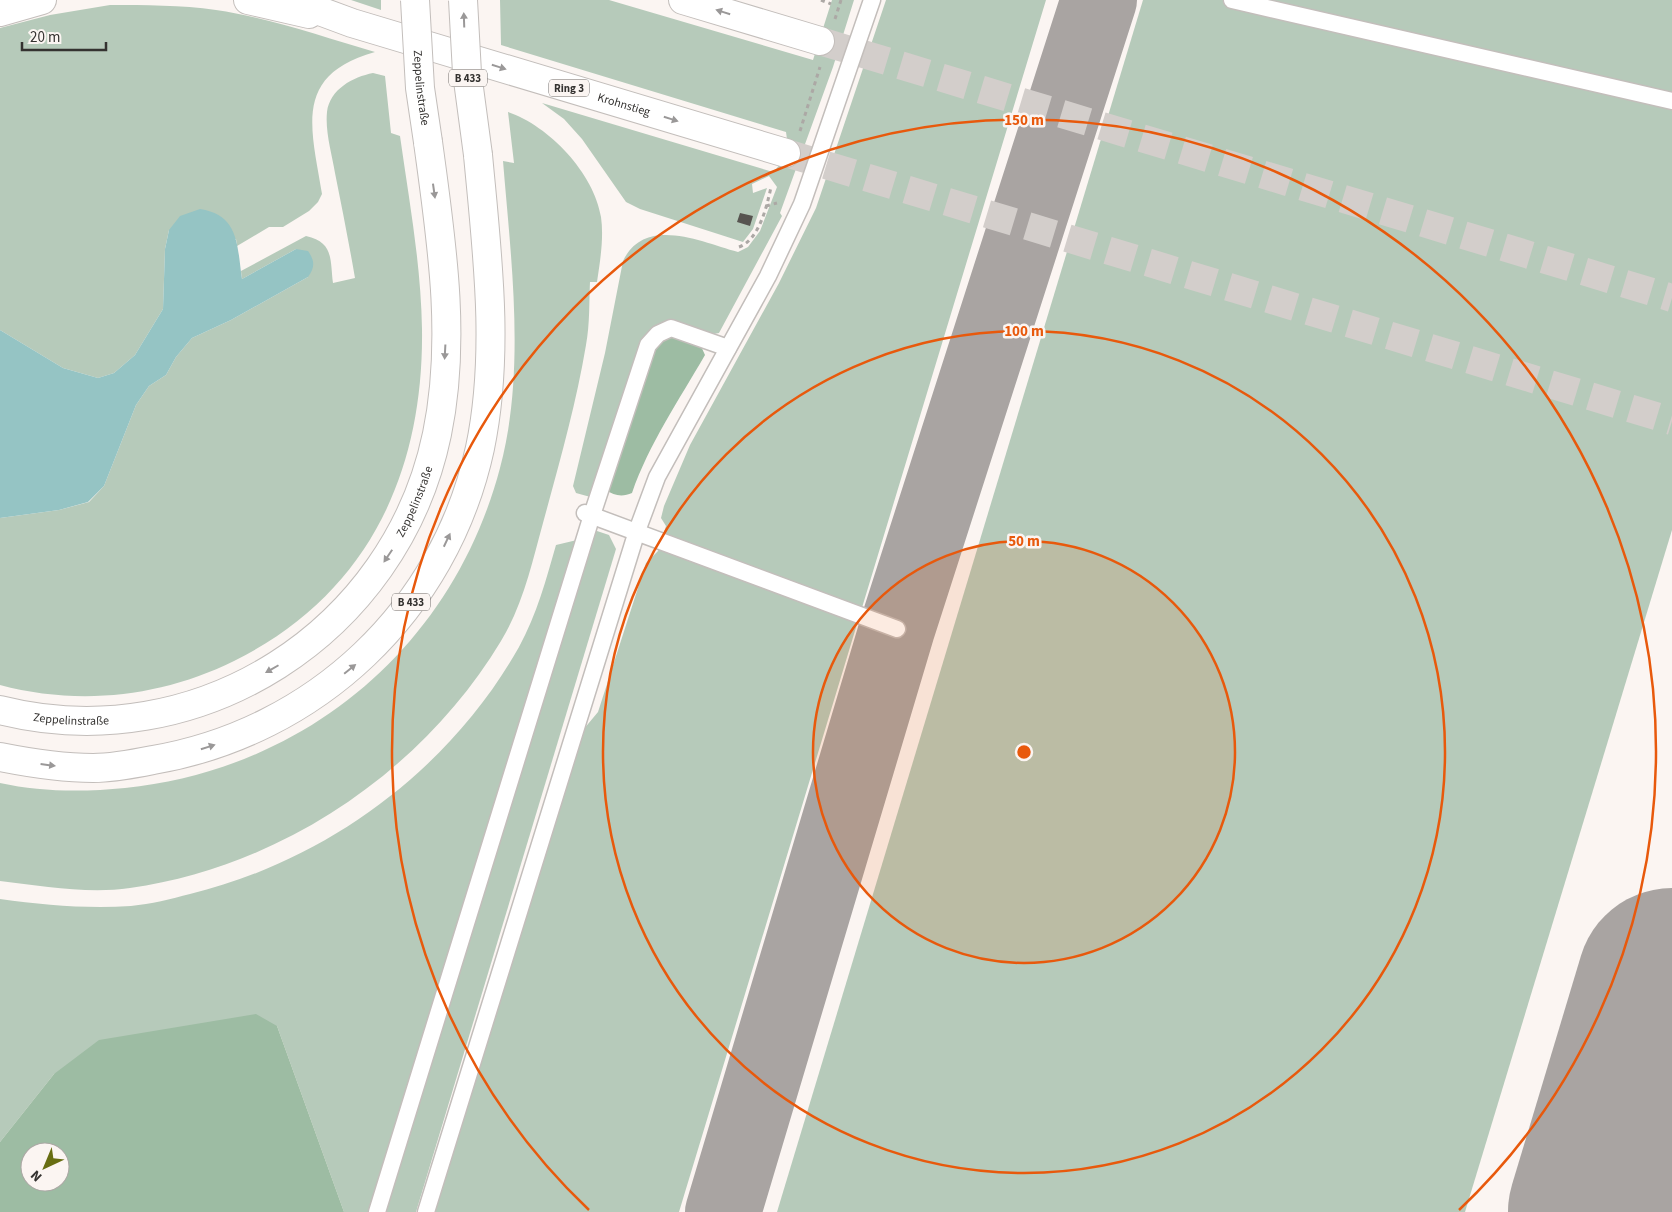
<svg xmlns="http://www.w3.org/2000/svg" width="1672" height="1212" font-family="'Source Sans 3',sans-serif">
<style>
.green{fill:#b6caba}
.forest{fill:#9dbca3;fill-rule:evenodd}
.water{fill:#95c4c4}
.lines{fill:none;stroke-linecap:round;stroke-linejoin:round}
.taxiway{stroke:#a9a4a2;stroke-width:76}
.runway{stroke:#a9a4a2;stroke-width:190}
.building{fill:#575450}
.highway-tunnel{stroke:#d3cecb;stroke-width:28;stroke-dasharray:28 14;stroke-linecap:butt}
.lane-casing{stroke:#c3bebb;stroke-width:19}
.highway-casing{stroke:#c3bebb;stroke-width:30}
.path{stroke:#aca8a5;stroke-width:3;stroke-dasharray:4 4;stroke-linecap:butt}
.lane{stroke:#fff;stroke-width:16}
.highway{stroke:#fff;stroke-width:28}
.highway-bridge-casing{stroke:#c3bebb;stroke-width:30;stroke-linecap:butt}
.highway-bridge{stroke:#fff;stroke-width:28}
.oneway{fill:#9a9898}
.ring{fill:none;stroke:#e8590c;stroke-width:2.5}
.labels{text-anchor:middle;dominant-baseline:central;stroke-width:5;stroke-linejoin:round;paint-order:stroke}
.shield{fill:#fbf5f2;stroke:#706c6a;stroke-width:1}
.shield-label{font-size:11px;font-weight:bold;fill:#343230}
.street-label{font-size:12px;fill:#343230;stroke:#fbf5f2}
.centre{fill:#e8590c;stroke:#fbf5f2;stroke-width:2.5}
.ring-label{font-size:15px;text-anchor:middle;font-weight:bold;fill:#e8590c;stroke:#fbf5f2;stroke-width:5;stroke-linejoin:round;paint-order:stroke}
</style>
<rect width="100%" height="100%" fill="#fbf5f2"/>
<g class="green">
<path d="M351 0H381V10Z"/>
<path d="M500 0H609L813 60 832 0H854L833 67 780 213 782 216 719 333 708 335 670 324 594 498 576 493 573 486 605 353 623 261C645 215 701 242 738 252L748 247 760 231 777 187 769 176 752 184 753 193 767 188 753 229 743 242 640 209 626 202 582 139 564 119 542 103 773 172C785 161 789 148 786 132L501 45Z"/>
<path d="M886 0H1046L679 1212H434L583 730 598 712 646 563 658 551 666 526 661 518 664 506 690 445 779 283 816 208Z"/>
<path d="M1143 0H1672V530L1465 1212H777Z"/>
<path d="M110 5C145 5 181 5 216 10 270 18 323 37 375 52 293 75 311 127 322 194L318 202 309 211 283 227H269L237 246 236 239 169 230 165 249 163 309 135 355 114 373 98 378 63 368 0 330V28L50 15Z"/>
<path d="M373 73 385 76 391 133 400 136C409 200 421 264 422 329 424 474 367 595 234 661 161 697 79 706 0 685V518L59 510 89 502 104 486 136 405 149 386 166 375 176 357 192 338 231 320 308 277 296 249 242 279 241 271 306 236C334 242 330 260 333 283L355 278C349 243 342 208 335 173 332 154 325 132 327 112 330 89 353 77 373 73Z"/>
<path d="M508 112C549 126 594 173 601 217 604 238 600 262 597 282H590C589 302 590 324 586 345 576 405 559 464 543 523 532 563 523 605 501 641 423 771 281 867 130 888 88 894 42 886 0 881V783C40 792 84 792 125 788 307 769 453 646 500 468 526 371 511 260 503 161L514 163Z"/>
<path d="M591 529 609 535 616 549 416 1212H382Z"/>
<path d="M577 540 373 1212H344L277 1026 54 1074 0 1142V899C44 905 87 909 131 906 151 904 171 899 190 894 326 861 450 770 519 647 537 614 546 580 556 545Z"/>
</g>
<g class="forest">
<path d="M673 337 700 344 705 355C679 400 649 444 632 493 623 497 614 496 606 490L651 351 662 340Z"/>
<path d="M256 1014 277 1026 344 1212H0V1142L54 1074 99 1040ZM30 1152H60V1182H30Z"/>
</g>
<path class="water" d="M200 209C240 215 237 247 242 279L296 249 308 251C315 261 315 267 308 277L231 320 192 338 176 357 166 375 149 386 136 405 104 486 88 502 59 510 0 518V330L63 368 98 378 114 373 135 355 163 309 165 249 169 230 180 216Z"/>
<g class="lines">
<path class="taxiway" d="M723 1212 897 629 1099 0"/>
<path class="runway" d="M1603 1212 1672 983"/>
</g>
<path class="building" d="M740 213 753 216 750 226 737 222Z"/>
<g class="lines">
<g class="highway-tunnel">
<path d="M820 41 1672 298"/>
<path d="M786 153 1672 421"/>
</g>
<g class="lane-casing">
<g id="lane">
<path d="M1232 0 1672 101"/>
<path d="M585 513 897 629"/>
<path d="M377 1212 592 515 648 345 658 334 671 328 728 348"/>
<path d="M426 1212 637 531 657 477 768 276 802 204 872 0"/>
</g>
</g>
<g class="highway-casing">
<g id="highway">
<path d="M248 0 309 14"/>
<path id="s1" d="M290 0 352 23 786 153"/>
<path d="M683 0 820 41"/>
<path d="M0 12 42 0"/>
<path id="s2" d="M0 710C198 760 396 632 437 434 457 338 441 238 428 142"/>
<path d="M0 757C30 763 62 768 93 768 113 768 133 764 153 760 316 732 445 610 480 448 500 352 487 252 478 155"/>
</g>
</g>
<g class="path">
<path d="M821 0 831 4"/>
<path d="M835 19 841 0"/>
<path d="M800 131 820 67"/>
<path d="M766 206 777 203"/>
<path d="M739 247C759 240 767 206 771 187"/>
</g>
<use href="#lane" class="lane"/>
<use href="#highway" class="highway"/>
<g class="highway-bridge-casing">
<g id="highway-bridge">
<path id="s3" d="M415 0 420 88 428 142"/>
<path d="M463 0 467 73 478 155"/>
</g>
</g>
<use href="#highway-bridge" class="highway-bridge"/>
</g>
<defs><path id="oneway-solid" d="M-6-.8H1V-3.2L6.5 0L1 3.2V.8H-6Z" transform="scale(1.25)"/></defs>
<g class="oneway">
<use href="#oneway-solid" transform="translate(723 12) rotate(-163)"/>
<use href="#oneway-solid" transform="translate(464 20) rotate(-92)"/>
<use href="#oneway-solid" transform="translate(499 67) rotate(17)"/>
<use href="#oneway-solid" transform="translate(671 119) rotate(17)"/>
<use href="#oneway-solid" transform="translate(434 191) rotate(82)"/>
<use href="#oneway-solid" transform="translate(445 352) rotate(93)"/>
<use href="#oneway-solid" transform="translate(447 540) rotate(-65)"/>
<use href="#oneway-solid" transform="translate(388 556) rotate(124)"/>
<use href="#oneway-solid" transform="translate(272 669) rotate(150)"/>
<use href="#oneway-solid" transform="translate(350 669) rotate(-39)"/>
<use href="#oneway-solid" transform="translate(208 747) rotate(-18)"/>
<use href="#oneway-solid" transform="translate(48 765) rotate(7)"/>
</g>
<circle cx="1024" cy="752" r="211" fill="#e8590c" fill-opacity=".12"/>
<g class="ring">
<circle cx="1024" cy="752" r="211"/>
<circle cx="1024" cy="752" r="421"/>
<path d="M589 1210A632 632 0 1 1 1459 1210"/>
</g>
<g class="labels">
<g class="shield">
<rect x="449" y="69.5" width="38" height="17" rx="4"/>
<rect x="549" y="79.5" width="40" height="17" rx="4"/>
<rect x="392" y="593.5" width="38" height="17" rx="4"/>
</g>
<g class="shield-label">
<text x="468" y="78">B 433</text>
<text x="569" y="88">Ring 3</text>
<text x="411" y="602">B 433</text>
</g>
<g class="street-label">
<text stroke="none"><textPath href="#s3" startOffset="88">Zeppelinstraße</textPath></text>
<text stroke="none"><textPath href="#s1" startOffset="350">Krohnstieg</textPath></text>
<text stroke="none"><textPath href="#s2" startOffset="506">Zeppelinstraße</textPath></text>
<text stroke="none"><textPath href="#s2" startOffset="72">Zeppelinstraße</textPath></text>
</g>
</g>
<circle cx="1024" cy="752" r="8" class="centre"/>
<g class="ring-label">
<text x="1024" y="125">150 m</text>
<text x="1024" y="336">100 m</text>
<text x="1024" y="546">50 m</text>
</g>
<g transform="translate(45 1167) rotate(224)"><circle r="24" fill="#fbf5f2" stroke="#aba7a4"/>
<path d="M0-4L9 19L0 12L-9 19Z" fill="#676d12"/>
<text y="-8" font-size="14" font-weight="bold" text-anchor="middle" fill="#343230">N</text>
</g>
<path d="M22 42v8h84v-8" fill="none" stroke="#343230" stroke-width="2.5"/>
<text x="30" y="42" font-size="15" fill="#343230" stroke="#fbf5f2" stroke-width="4" paint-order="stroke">20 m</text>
</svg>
